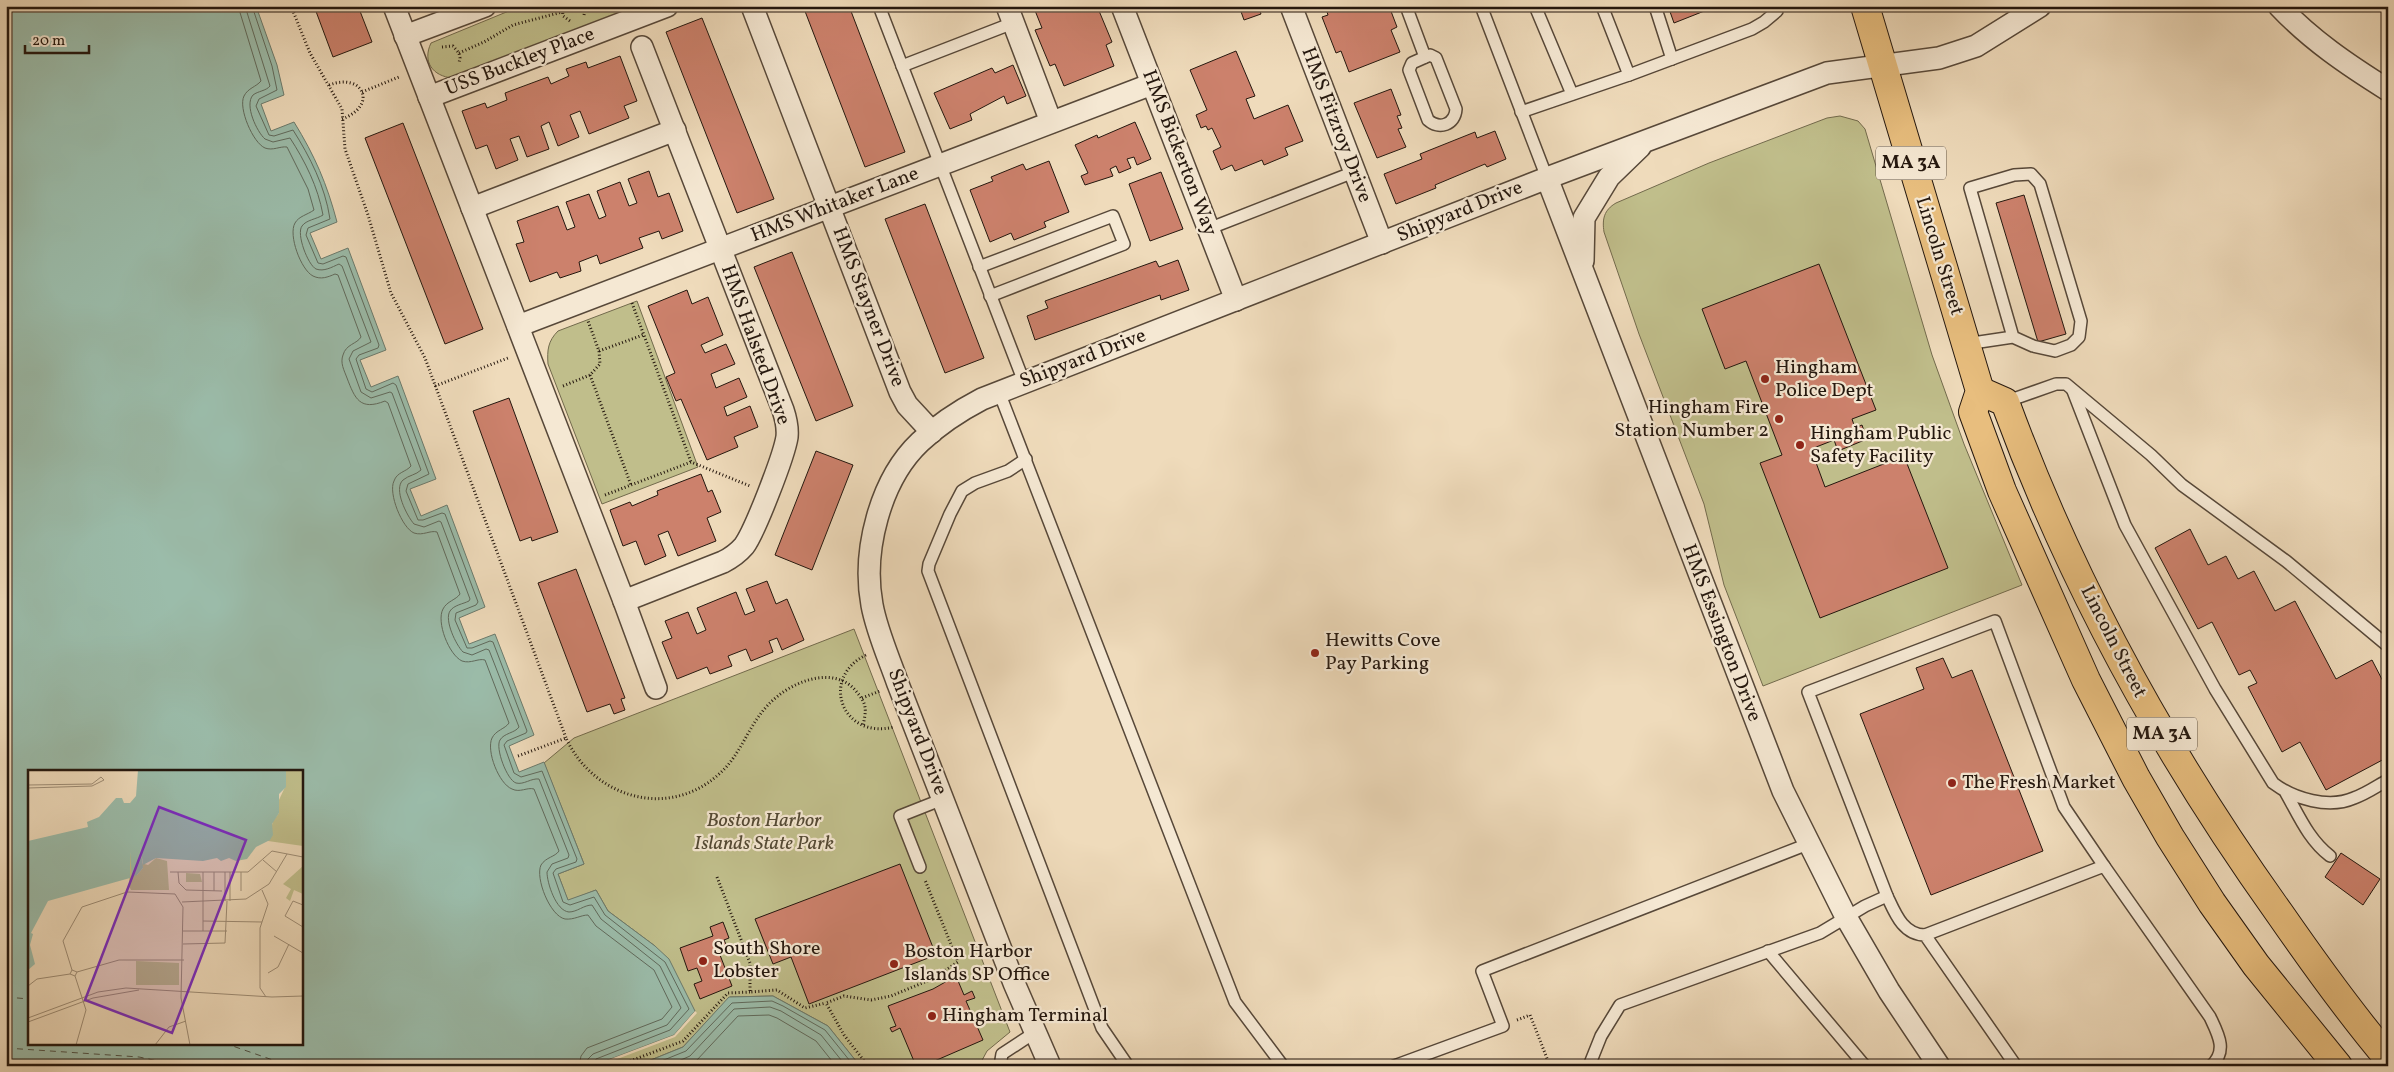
<svg xmlns="http://www.w3.org/2000/svg" width="2394" height="1072" font-family="Vollkorn,serif">
<style>
.green{fill:#c0be8b;stroke:#726a4c}
.water{fill:#9bbcaa;stroke:#6b7a6c;fill-rule:evenodd}
.pier{fill:#efdbbb}
.lines{fill:none;stroke-linecap:round;stroke-linejoin:round}
.shore{stroke:#606a5c;stroke-width:1}
.ferry{stroke:#4e5145;stroke-width:1;stroke-dasharray:6 5;stroke-linecap:butt}
.building{fill:#cc816c;stroke:#24170e}
.service-casing{stroke:#574839;stroke-width:14}
.minor-casing{stroke:#574839;stroke-width:24}
.primary-casing{stroke:#24170e;stroke-width:30}
.path{stroke:#24170e;stroke-width:3;stroke-dasharray:1 2.5;stroke-linecap:butt}
.service{stroke:#f5e8d3;stroke-width:11}
.minor{stroke:#f5e8d3;stroke-width:21}
.primary{stroke:#e8be7e;stroke-width:28}
.poi-dot{fill:#8f2418;stroke:#f5e8d3;stroke-width:2}
.labels{text-anchor:middle;dominant-baseline:central;stroke-width:4.5;stroke-linejoin:round;paint-order:stroke}
.shield{fill:#f5e8d3;stroke:#635649;stroke-width:1}
.shield-label{font-size:19px;font-weight:bold;fill:#24170e}
.street-label{font-size:20px;fill:#24170e;stroke:#f5e8d3}
.poi-label{font-size:20px;fill:#24170e;stroke:#f5e8d3;text-anchor:start}
.park-label{font-size:20px;font-style:italic;fill:#534934;stroke:#f5e8d3}
.inset-river{fill:none;stroke:#9bbcaa;stroke-width:2.5}
.inset-road{fill:none;stroke:#9e8d76;stroke-width:1}
.view{fill:#7b2cbf;fill-opacity:0.15;stroke:#7b2cbf;stroke-width:2.5}
.inset-edge{fill:none;stroke:#24170e;stroke-width:2.5}
</style>
<rect width="100%" height="100%" fill="#efdbbb"/>
<filter id="stains"><feTurbulence type="fractalNoise" baseFrequency=".004" numOctaves="4"/><feColorMatrix values="0 0 0 0 .2 0 0 0 0 .09 0 0 0 0 .02 0 0 0 .5 -.17"/></filter>
<radialGradient id="worn" r=".72"><stop offset=".6" stop-color="#630" stop-opacity="0"/><stop offset="1" stop-color="#630" stop-opacity=".3"/></radialGradient>
<g class="green">
<path d="M521 6H640L452 78C433 76 422 62 431 43Z"/>
<path d="M1840 116 1858 121 1865 129 1932 355 1964 444 2022 585 1763 686 1724 585 1704 504 1639 334 1604 232C1602 219 1604 210 1616 203L1709 163 1827 118Z"/>
<path d="M637 301 698 467 602 504 548 364C547 350 548 341 558 331Z"/>
<path d="M854 629 1010 1032 987 1051 979 1066H860L828 1026 773 996 730 997 683 1047 636 1066H592L674 1035 655 946 608 911 596 890 568 901 558 874 584 864 544 763 574 738Z"/>
</g>
<g class="water">
<path d="M6 6H256L277 65 284 95 261 104 271 131 294 122C315 156 327 184 337 222L310 233 321 259 348 248 386 350 360 360 371 387 398 376 436 479 410 489 421 516 447 505 485 607 459 618 469 644 495 634 534 735 509 746 519 772 544 762 584 864 558 874 568 900 596 890 608 911 655 946 669 959 695 1011 674 1035 592 1066H6ZM29 771H301V1043H29Z"/>
<path d="M773 996 828 1026 860 1066H636L683 1047 729 997Z"/>
</g>
<path class="pier" d="M695 1011 697 1013 675 1037 599 1066H592L674 1035Z"/>
<g class="lines">
<g class="shore">
<path d="M238 6 261 81C256 87 248 88 244 96 238 108 253 143 265 148 273 151 280 146 287 147L308 189 314 210C307 215 299 216 295 223 288 235 301 270 313 276 321 280 328 277 335 274L338 275 361 337C357 344 346 344 343 355 340 363 344 370 347 378 355 399 360 411 385 401L388 403 411 466C406 472 397 472 394 481 388 493 402 528 414 533 423 536 430 530 437 532L460 594C456 600 447 601 443 609 436 622 449 655 462 661 471 664 478 658 485 660L509 723C505 729 496 730 492 738 486 751 499 784 512 789 520 793 527 787 534 789L559 851C555 857 546 857 541 865 535 878 550 916 565 919 574 920 581 915 588 915L596 926 654 970 672 1007 662 1019 587 1048 581 1056 579 1066"/>
<path d="M245 6 270 86C266 91 258 91 253 95 244 105 257 132 265 139L273 142 290 138C305 161 318 187 323 215 317 219 306 220 302 226 296 234 308 265 316 269 324 272 332 267 339 264L342 266 371 342 353 351 349 359 361 392 371 398 390 392 392 393 421 470C416 475 409 475 403 480 393 489 407 516 414 524L424 527 439 521 441 522 470 599 469 601C463 604 454 605 450 611 444 620 456 645 463 652L472 655 486 649 489 650 519 727C515 733 504 733 500 740 495 748 507 780 516 783 524 785 531 778 539 779L569 855 568 858 552 864 547 872C547 883 556 911 569 912 577 912 584 905 592 905L601 919 660 966 681 1008 667 1025 593 1054 588 1059 586 1066"/>
<path d="M252 6 272 66 277 90 259 99 256 106 269 135 274 136 293 130C310 157 325 186 330 219L308 228 306 235 318 263 323 264 343 256 346 257 379 345 378 348 359 355 356 359 366 389 372 392 393 383 396 385 429 474 408 484 406 491 418 520H423L442 513 445 514 478 602 476 605 456 613 455 620 467 648H472L490 641 493 642 527 731 526 733 507 741 504 745 514 773 521 777 542 771 577 859 576 862 556 869 553 873 563 902 570 905 594 897 605 915 665 962 689 1009 670 1030 596 1059 593 1066"/>
<path d="M649 1066 686 1051 732 1003 772 1001 783 1006 825 1030 854 1066"/>
<path d="M667 1066 690 1056 734 1009 770 1007 781 1011 821 1035 846 1066"/>
<path d="M687 1066 696 1061 738 1016 769 1015 777 1018 816 1041 836 1066"/>
</g>
<g class="ferry">
<path d="M6 997 29 999"/>
<path d="M224 1043 290 1066"/>
<path d="M6 1048 139 1057 182 1066"/>
</g>
</g>
<g class="building">
<path d="M314 6H358L372 42 333 57Z"/>
<path d="M803 6H849L905 152 865 167Z"/>
<path d="M1037 6H1097L1112 42 1106 45 1114 66 1064 86 1055 64 1050 66 1035 30 1042 28 1034 8Z"/>
<path d="M1239 6H1258L1261 14 1244 20Z"/>
<path d="M1325 6H1389L1397 27 1391 30 1400 52 1349 72 1341 51 1336 53 1322 17 1328 15Z"/>
<path d="M1668 6H1717L1674 23Z"/>
<path d="M702 18 774 199 737 213 666 32Z"/>
<path d="M1236 51 1255 96 1246 99 1254 119 1288 105 1303 141 1285 148 1288 155 1264 165 1262 160 1235 171 1232 165 1221 170 1213 151 1221 147 1212 128 1208 130 1206 126 1201 128 1196 115 1207 110 1190 70Z"/>
<path d="M620 56 637 101 624 106 629 118 589 134 580 111 570 115 579 137 558 146 549 122 541 126 549 149 527 157 519 136 510 139 518 160 496 169 487 145 476 149 462 111 485 103 487 108 507 100 505 93 548 77 551 84 569 76 566 69 586 62 588 68Z"/>
<path d="M1013 65 1026 96 1007 104 1004 96 970 114 972 120 950 129 934 93 992 68 995 73Z"/>
<path d="M1391 89 1401 115 1397 116 1402 128 1398 129 1406 147 1377 158 1354 103Z"/>
<path d="M1135 122 1151 159 1137 165 1134 157 1127 159 1131 168 1119 173 1116 166 1110 169 1113 176 1085 185 1081 176 1088 173 1075 145 1097 135 1098 138Z"/>
<path d="M403 123 483 329 445 344 365 138Z"/>
<path d="M1495 131 1506 159 1487 167 1485 164 1435 185 1436 188 1396 204 1384 174 1422 159 1420 154 1475 132 1477 138Z"/>
<path d="M1049 161 1069 212 1044 222 1046 227 1014 240 1011 233 990 242 970 190 993 181 991 177 1023 164 1026 170Z"/>
<path d="M649 171 658 197 669 193 683 231 662 239 659 231 639 238 643 248 600 264 597 255 579 262 581 271 560 278 557 272 530 282 516 244 524 242 517 221 558 206 567 230 575 227 566 202 589 194 599 219 606 216 597 191 620 182 629 206 637 203 628 179Z"/>
<path d="M1161 172 1183 229 1150 241 1129 184Z"/>
<path d="M2024 195 2066 334 2038 342 1996 203Z"/>
<path d="M925 204 984 358 945 373 885 219Z"/>
<path d="M792 252 853 406 816 421 754 267Z"/>
<path d="M1178 260 1189 290 1161 300 1160 295 1035 340 1027 316 1048 308 1045 301 1156 261 1159 267Z"/>
<path d="M1819 264 1876 410 1852 419 1855 428 1862 425 1867 439 1838 451 1834 440 1811 449 1825 487 1904 456 1948 568 1820 618 1760 463 1782 455 1746 361 1725 369 1702 309Z"/>
<path d="M687 290 692 304 708 297 723 335 701 345 705 353 726 344 735 364 711 374 716 388 739 378 747 397 724 407 727 416 750 406 758 427 734 437 738 447 707 460 681 399 676 401 666 377 675 373 648 306Z"/>
<path d="M509 398 558 532 532 541 531 537 520 541 473 411Z"/>
<path d="M816 451 853 465 812 570 775 555Z"/>
<path d="M701 474 708 492 712 490 721 512 707 518 716 541 678 556 668 531 658 535 666 556 645 565 636 541 623 546 610 510 630 502 632 506 658 495 657 491Z"/>
<path d="M2190 529 2208 565 2226 556 2238 579 2254 571 2275 611 2295 601 2336 679 2372 660 2388 691V757L2326 790 2300 742 2282 752 2248 687 2257 683 2250 670 2239 675 2212 622 2198 629 2155 548Z"/>
<path d="M576 569 625 698 621 699 625 710 614 714 610 704 587 712 538 583Z"/>
<path d="M767 581 776 604 787 599 804 640 782 650 777 638 769 641 773 652 751 661 746 649 728 656 732 666 710 674 707 667 677 679 662 642 672 638 665 621 688 612 697 634 706 630 697 608 736 592 745 615 755 611 746 589Z"/>
<path d="M1943 658 1952 678 1972 670 2043 851 1931 895 1860 714 1924 689 1916 668Z"/>
<path d="M2341 853 2380 879 2363 905 2325 877Z"/>
<path d="M900 864 936 955 809 1004 791 957 773 964 755 919Z"/>
<path d="M723 922 729 938 724 940 729 951 720 955 732 986 700 999 694 984 702 981 697 968 688 971 680 948 713 936 710 927Z"/>
<path d="M956 976 964 995 972 991 975 998 966 1001 983 1040 923 1066H916L900 1028 892 1032 890 1028 896 1026 888 1006 933 989Z"/>
</g>
<g class="lines">
<g class="service-casing">
<g id="service">
<path d="M879 6 1024 382"/>
<path d="M1406 6 1425 57"/>
<path d="M1481 6 1547 178"/>
<path d="M1535 6 1572 94"/>
<path d="M1655 6 1672 59"/>
<path d="M1430 55 1436 58 1456 109C1455 125 1439 130 1428 120L1409 70 1412 63Z"/>
<path d="M902 66 1013 23"/>
<path d="M1629 75 1752 29 1764 22 1777 11 1776 6"/>
<path d="M1521 112 1629 75 1602 6"/>
<path d="M1208 229 1354 172"/>
<path d="M979 267 1113 216 1124 244 990 296"/>
<path d="M1966 344 2013 337 2033 346 2055 351 2071 345 2079 337 2081 321 2040 184 2031 174 2014 175 1970 188 2013 337"/>
<path d="M2073 391 2125 525 2215 689 2273 783C2294 799 2329 809 2354 798 2366 794 2377 786 2388 780"/>
<path d="M999 392 1235 1002 1283 1066"/>
<path d="M2005 402 2056 384H2066L2151 455 2182 485 2286 561 2388 646"/>
<path d="M1026 459 1008 471 975 483 962 491 950 514 929 564 928 571 1102 1028 1128 1066"/>
<path d="M2286 793C2299 816 2309 840 2330 856"/>
<path d="M920 867 900 816 943 799"/>
<path d="M1887 896 1808 692 1995 621 2064 807 2104 866"/>
<path d="M1925 935 2104 866 2210 1017C2218 1034 2228 1051 2211 1066"/>
<path d="M1768 951 1865 1066"/>
<path d="M1000 1066 1002 1054 1034 1033"/>
<path d="M1394 1066 1503 1026 1482 971 1808 844"/>
<path d="M1589 1066 1601 1036 1620 1005 1820 933 1865 906 1887 896C1895 913 1903 935 1925 935L2016 1066"/>
</g>
</g>
<g class="minor-casing">
<g id="minor">
<path d="M394 6 624 601 656 688"/>
<path d="M752 6 900 392 907 405 932 432"/>
<path d="M1007 6 1051 122"/>
<path d="M1122 6 1236 300"/>
<path d="M1291 6 1382 243"/>
<path d="M2279 6C2311 40 2348 65 2388 90"/>
<path d="M405 36 485 6"/>
<path d="M429 97 667 6"/>
<path d="M1547 178 1783 791 1846 917 1889 991 1939 1066"/>
<path d="M472 208 675 130"/>
<path d="M1583 261 1584 218 1609 177 1640 147"/>
<path d="M518 326 1152 84"/>
<path d="M624 601 723 562C731 558 738 553 744 546 755 531 784 456 787 437 788 427 786 419 783 410L642 47"/>
<path d="M1050 1066 1014 983 898 684C889 658 877 632 872 605 862 551 880 480 920 442 939 424 959 411 982 399L1547 178 1827 73 1939 58 1976 46 2040 6"/>
</g>
</g>
<g class="primary-casing">
<g id="primary">
<path d="M1865 6 1980 391 1973 412 2002 491 2086 680 2136 778 2170 837 2212 903 2256 965 2338 1066"/>
<path d="M1980 391 2005 402C2072 585 2167 756 2280 914 2314 963 2349 1012 2388 1058"/>
</g>
</g>
<g class="path">
<path d="M291 6 310 53 342 109 345 149 368 215 391 293 425 358 566 738"/>
<path d="M562 6 563 16 570 21"/>
<path d="M584 15 586 6"/>
<path d="M442 47 453 46 459 53 460 58 459 63"/>
<path d="M459 53 484 42 513 25 562 12"/>
<path d="M329 85C364 72 378 106 342 119"/>
<path d="M362 92 399 77"/>
<path d="M632 303 691 462"/>
<path d="M599 351 643 335"/>
<path d="M590 375 631 485"/>
<path d="M435 386 508 358"/>
<path d="M563 386 590 375 600 364 599 351 588 321"/>
<path d="M605 495 691 462 750 486"/>
<path d="M866 655C819 678 842 740 894 727"/>
<path d="M862 698 880 691"/>
<path d="M518 756 566 738C593 797 667 820 718 775 741 756 748 725 769 704 790 682 833 664 856 691 860 696 864 701 865 707 866 713 864 720 863 726"/>
<path d="M717 877 750 963V992L777 990 805 1008 826 1003"/>
<path d="M1517 1020 1530 1015 1550 1066"/>
<path d="M617 1066 683 1041 728 993 750 992"/>
<path d="M868 1066 844 1035 826 1003 844 996 871 1000 891 996 932 979 958 962 925 880"/>
<path d="M946 1066 986 1065"/>
</g>
<use href="#service" class="service"/>
<use href="#minor" class="minor"/>
<use href="#primary" class="primary"/>
</g>
<g class="poi-dot">
<circle cx="1765" cy="379" r="5"/>
<circle cx="1779" cy="419" r="5"/>
<circle cx="1800" cy="445" r="5"/>
<circle cx="1315" cy="653" r="5"/>
<circle cx="1952" cy="783" r="5"/>
<circle cx="703" cy="961" r="5"/>
<circle cx="894" cy="964" r="5"/>
<circle cx="932" cy="1016" r="5"/>
</g>
<g class="labels">
<g class="shield">
<rect x="1876" y="146.5" width="70" height="33" rx="4"/>
<rect x="2127" y="717.5" width="70" height="33" rx="4"/>
</g>
<g class="shield-label">
<text x="1911" y="163">MA 3A</text>
<text x="2162" y="734">MA 3A</text>
</g>
<g class="street-label">
<text transform="translate(520 62) rotate(-21)">USS Buckley Place</text>
<text transform="translate(1336 125) rotate(69)">HMS Fitzroy Drive</text>
<text transform="translate(1179 153) rotate(69)">HMS Bickerton Way</text>
<text transform="translate(835 205) rotate(-21)">HMS Whitaker Lane</text>
<text transform="translate(1460 212) rotate(-22)">Shipyard Drive</text>
<text transform="translate(1939 256) rotate(73)">Lincoln Street</text>
<text transform="translate(868 307) rotate(69)">HMS Stayner Drive</text>
<text transform="translate(755 345) rotate(70)">HMS Halsted Drive</text>
<text transform="translate(1083 359) rotate(-21)">Shipyard Drive</text>
<text transform="translate(1721 633) rotate(69)">HMS Essington Drive</text>
<text transform="translate(2113 642) rotate(63)">Lincoln Street</text>
<text transform="translate(917 732) rotate(69)">Shipyard Drive</text>
</g>
<g class="poi-label">
<text x="1775" y="368">Hingham<tspan x="1775" dy="23">Police Dept</tspan></text>
<text x="1769" y="408" text-anchor="end">Hingham Fire<tspan x="1769" dy="23">Station Number 2</tspan></text>
<text x="1810" y="434">Hingham Public<tspan x="1810" dy="23">Safety Facility</tspan></text>
<text x="1325" y="641">Hewitts Cove<tspan x="1325" dy="23">Pay Parking</tspan></text>
<text x="1962" y="783">The Fresh Market</text>
<text x="713" y="949">South Shore<tspan x="713" dy="23">Lobster</tspan></text>
<text x="904" y="952">Boston Harbor<tspan x="904" dy="23">Islands SP Office</tspan></text>
<text x="942" y="1016">Hingham Terminal</text>
</g>
<g class="park-label">
<text x="764" y="821">Boston Harbor<tspan x="764" dy="23">Islands State Park</tspan></text>
</g>
</g>
<g transform="translate(28 770)">
<rect width="275" height="275" fill="#efdbbb"/>
<path d="M258 0H275V76L240 71 245 51 251 43 250 32 258 15ZM112 73 113 93 120 95 128 88 139 91 141 120H103L101 116 102 82 109 105 115 98 112 93ZM275 96V124L266 120 262 131 258 128 263 119 255 114ZM158 103 172 104 174 112H158ZM108 191 151 193V215H108Z" fill="#c0be8b"/>
<path d="M110 0H258V17L251 24V43L244 54 245 65 242 70 228 77 219 89 208 91 201 88 193 91 189 88 175 91 128 88 115 95 112 73 115 98 109 105 104 107 102 82V108L20 131 3 163 5 164 2 175 7 194 0 200V71L60 57 59 52 71 47 88 28H94L96 33H102L108 26Z" fill="#9bbcaa"/>
<path class="inset-river" d="M116 68 143 16 146 0M113 70 115 49 130 0M114 70 138 15 141 0M113 72 136 0M112 73 133 49 149 17 151 0"/>
<path class="inset-road" d="M0 15 64 14 73 7 76 10 64 16 0 18M235 90 249 102M142 102H220L244 81 275 87M150 102 151 113 158 120 194 121M186 102V121M213 102V121M234 120 240 134 232 158V218L238 227M197 131V102M202 131V102M154 132 218 129 241 114 259 84M275 135 265 131 257 146 275 157M175 151 234 152M155 161H199M175 161V102M246 166 275 183M155 174 197 173 199 131M44 200 49 202 47 206 58 240 48 275M49 202 91 190H156M240 203 250 197 261 174M47 206 42 204 44 200 35 171 54 137 99 122 147 124 155 137 153 228 162 275M0 216 9 209 42 204M0 248 70 222 98 218 244 227 275 226M0 252 65 228 111 220M127 275 141 257 158 251"/>
<path class="view" d="M131 37 218 70 144 263 57 230Z"/>
<rect width="275" height="275" class="inset-edge"/>
</g>
<rect width="2394" height="1072" fill="none" stroke="#efdbbb" stroke-width="25"/>
<rect x="8" y="8" width="2379" height="1057" fill="none" stroke="#24170e" stroke-width="2.5"/>
<rect x="12" y="12" width="2369" height="1047" fill="none" stroke="#24170e"/>
<path d="M25 45v8h64v-8" fill="none" stroke="#24170e" stroke-width="2.5"/>
<text x="32" y="45" font-size="15" fill="#24170e" stroke="#f5e8d3" stroke-width="4" paint-order="stroke">20 m</text>
<rect width="100%" height="100%" filter="url(#stains)"/>
<rect width="100%" height="100%" fill="url(#worn)"/>
</svg>
